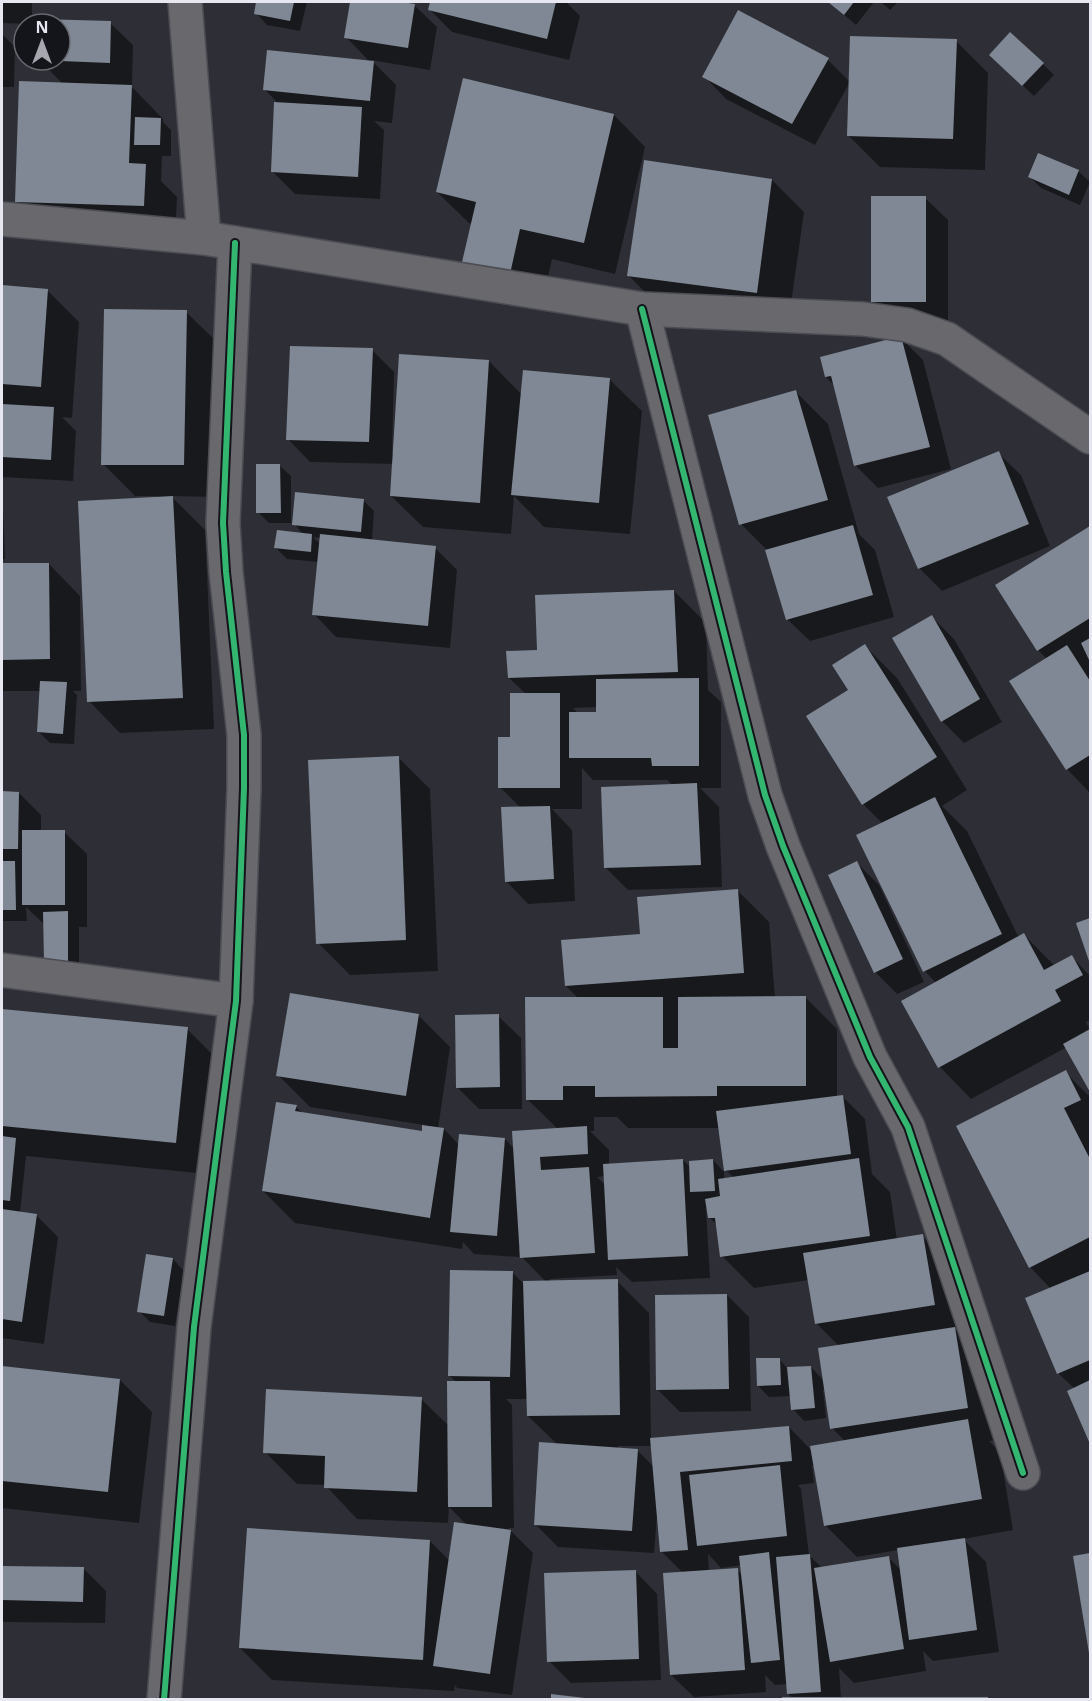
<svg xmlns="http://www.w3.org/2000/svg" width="1092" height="1701" font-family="'Open Sans',sans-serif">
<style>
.shadow{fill:#0007;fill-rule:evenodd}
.building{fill:#7f8894}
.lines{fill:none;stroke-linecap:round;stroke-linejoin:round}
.minor-casing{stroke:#4c4d54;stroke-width:36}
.minor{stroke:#68686d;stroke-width:33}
.cycleway-casing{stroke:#14151b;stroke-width:10}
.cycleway{stroke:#33b770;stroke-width:6}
</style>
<rect width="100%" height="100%" fill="#2e2f36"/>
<g class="shadow">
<path d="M2 2H32V24L2 23Z"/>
<path d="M258 2H307L300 31 267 25 256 13Z"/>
<path d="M351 2H392L414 5 437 27 430 70 371 60 396 85 392 123 374 121 384 130 380 199 295 194 273 172 278 103 264 89 370 62 346 37Z"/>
<path d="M432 2H566L580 16 569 60 452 32 430 10Z"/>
<path d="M829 2H874L856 25Z"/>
<path d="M881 2H898L890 10Z"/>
<path d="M110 23 133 45 132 85H130L163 119V122L171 130V156H162L161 181 177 197 175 238 49 234 17 202 63 84 39 60H60V24H40Z"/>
<path d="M2 34 15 47 14 87H2Z"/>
<path d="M956 41 988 73 985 170 880 167 848 135 850 82 815 145 726 99 704 76 828 60 850 82Z"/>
<path d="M1043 64 1054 75 1034 96 1002 66Z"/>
<path d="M614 115 645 147 615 274 552 259 542 305 495 293 463 261 472 224 469 223 437 192Z"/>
<path d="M1078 171 1090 182 1080 205 1041 188 1030 177Z"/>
<path d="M772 180 804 212 788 325 660 307 629 276Z"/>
<path d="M925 198 948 220V324H895L873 302Z"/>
<path d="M2 287 47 290 79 322 72 418 62 417 76 431 73 481 2 477Z"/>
<path d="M186 312 218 343 216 497 171 496 205 530 214 729 120 733 89 701 157 496H135L103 464Z"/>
<path d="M901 338 923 360 951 469 878 488 855 465 835 386 826 377Z"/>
<path d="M372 350 394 372 392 453H394L489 361 522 395 610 380 642 411 630 534 544 527 514 496 511 534 423 527 391 496 394 464 310 462 288 439Z"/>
<path d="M796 392 828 424 859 534 875 550 894 617 810 641 787 619 767 550 741 524Z"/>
<path d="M998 453 1021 475 1050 546 942 591 919 568Z"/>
<path d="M279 465 291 476V523L363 500 374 511 372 541 435 548 457 570 450 648 336 637 314 614 319 562 287 559 276 548 303 535 294 523H269L258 512ZM313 537 321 538V545Z"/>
<path d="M2 508 3 510 5 559H2Z"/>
<path d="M1090 527V791L1089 792 1067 769 1047 659 1038 650 997 585Z"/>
<path d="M49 564 80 596 81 691H73L77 695 74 744 50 743 39 732 41 691H2V565Z"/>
<path d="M674 591 706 623 708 690 721 702V788H700L719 807 722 887 628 890 606 868 673 785 667 780H593L582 768V809H552L572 830 575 901 528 904 506 881 521 808 500 787 512 738 526 694 509 678 538 651ZM598 707V714H579L573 708Z"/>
<path d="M932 617 954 639 1002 722 964 743 942 721Z"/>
<path d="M865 646 897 678 967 790 942 806 967 831 1019 938 1024 935 1055 966 1072 957 1090 976V1020L1086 1022 1090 1031V1089L1067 1047 971 1099 940 1067 936 983 925 971 883 824 863 804 850 691Z"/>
<path d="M398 757 430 789 438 971 350 975 318 943Z"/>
<path d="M2 793H19L41 815V832H64L87 854V927H79V972H56L45 925 26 907 27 921H2Z"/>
<path d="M857 863 879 885 924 982 897 994 875 972Z"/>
<path d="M737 890 769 922 775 998 805 997 837 1029V1097L842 1096 865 1119 872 1174 890 1192 897 1240 922 1236 945 1258 956 1327 954 1328 986 1360 999 1440 989 1441 1000 1452 1013 1530 963 1539 986 1562 999 1652 933 1661 923 1651 926 1671 854 1683 839 1668 841 1698 988 1700H783L793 1698 788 1694 787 1684 775 1685 765 1675 766 1692 694 1697 671 1675 683 1573 662 1552 658 1515H657L654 1553 558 1547 535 1524 557 1444 528 1416V1399H506L512 1405 514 1528H508L533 1553 512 1695 457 1688 455 1685 454 1691 272 1680 240 1648 430 1541 450 1561 467 1525 449 1507 448 1523 357 1519 325 1485 297 1484 265 1452 421 1399 449 1426 456 1382 449 1375 513 1273 525 1285 546 1282 522 1257 521 1248H519V1257L474 1254 463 1242 462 1249 295 1223 263 1191 296 1107 304 1114 423 1133 424 1125 310 1107 278 1075 418 1015 450 1047 438 1129H444L459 1145 505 1139 514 1149 558 1129 527 1099 578 998 566 986 642 935ZM594 1117H617L628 1128H720L726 1170 734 1178 724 1179V1172L713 1160 691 1168 683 1160 609 1165V1150L590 1131H594ZM605 1176V1185L597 1177ZM706 1208H708L710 1218 717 1225 722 1256 754 1288 809 1280 817 1324 839 1346 824 1381 811 1367 788 1369 780 1360 758 1386 769 1397 792 1396 793 1409 804 1421 826 1418 823 1389H825L832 1428 845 1441 812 1451 789 1427 651 1440 649 1313 617 1281 550 1282V1279L617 1275 616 1267 632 1282 710 1278ZM618 1446H652L654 1467 637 1450 618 1449ZM812 1465H815L825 1525 857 1557 898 1550 901 1570 888 1557 822 1568 809 1555 801 1489 798 1485 814 1483ZM708 1554 721 1568 742 1565 743 1576 737 1570 709 1572Z"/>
<path d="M1090 920V960L1078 924Z"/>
<path d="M2 1011 187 1029 219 1061 207 1174 26 1156 20 1213 36 1215 58 1237 44 1344 2 1338Z"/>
<path d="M498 1016 521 1038 522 1109H479L457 1087Z"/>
<path d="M1065 1072 1090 1097V1441L1068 1392 1075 1389 1058 1373 1051 1289 1030 1267Z"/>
<path d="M173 1259 184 1271 175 1326 150 1322 139 1311Z"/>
<path d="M727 1295 749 1317 751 1411 680 1412 658 1390Z"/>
<path d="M2 1367 120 1380 152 1412 139 1523 2 1508Z"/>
<path d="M1090 1554V1651L1075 1557Z"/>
<path d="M2 1567 83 1568 106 1591 105 1623 2 1622Z"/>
<path d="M635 1571 657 1594 661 1680 571 1683 549 1661Z"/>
</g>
<g class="building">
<path d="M256 2H294L290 21 254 14Z"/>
<path d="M350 2H402L415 4 408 48 344 38Z"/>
<path d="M430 2H556L547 39 428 10Z"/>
<path d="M828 2H854L844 15Z"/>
<path d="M738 10 829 58 792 124 702 77Z"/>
<path d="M39 19 111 21 110 63 60 61V24H39Z"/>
<path d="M1010 32 1044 63 1022 86 989 55Z"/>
<path d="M850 36 957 39 953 139 847 136Z"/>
<path d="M267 50 374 61 370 101 263 90Z"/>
<path d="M463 78 614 114 584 243 520 229 510 274 462 262 476 202 436 192Z"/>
<path d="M19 81 132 85 129 163 146 164 144 206 15 202Z"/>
<path d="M274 102 362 107 358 177 271 172Z"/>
<path d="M135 117 161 118 160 145H134Z"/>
<path d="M1038 153 1079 170 1069 195 1028 177Z"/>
<path d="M644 160 772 179 757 293 627 276Z"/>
<rect x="871" y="196" width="55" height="106"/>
<path d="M2 285 48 289 41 387 2 384Z"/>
<path d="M104 309 187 310 184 465H101Z"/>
<path d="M901 336 930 447 854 466 831 376 825 377 820 357Z"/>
<path d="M290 346 373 348 369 442 286 440Z"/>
<path d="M399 354 489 360 480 503 390 496Z"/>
<path d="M523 370 610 378 599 503 511 495Z"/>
<path d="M796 390 828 500 739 525 708 415Z"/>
<path d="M2 404 54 407 51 460 2 457Z"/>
<path d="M999 451 1029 524 918 569 887 497Z"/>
<path d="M256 464H280L281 513H256Z"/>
<path d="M295 492 364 499 361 532 292 525Z"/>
<path d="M173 496 183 698 87 702 78 501Z"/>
<path d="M853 525 873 595 786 620 765 550Z"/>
<path d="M1090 526V618L1037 651 995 585Z"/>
<path d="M277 530 312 534 311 552 274 548Z"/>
<path d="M320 534 436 546 428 626 312 615Z"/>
<path d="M2 563H49L50 659 2 660Z"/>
<path d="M674 590 678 672 508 678 506 651 537 650 535 595Z"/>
<path d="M932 615 980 699 941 722 892 638Z"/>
<path d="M1090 638V662L1081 643Z"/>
<path d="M865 644 937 757 862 805 806 716 848 690 832 665Z"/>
<path d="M1067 645 1090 681V755L1066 770 1009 681Z"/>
<path d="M699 678V766H652L651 758H569V712H596V679Z"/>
<path d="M40 681 67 682 63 734 37 732Z"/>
<path d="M510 693H560V788H498V737H510Z"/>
<path d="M399 756 406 940 316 944 308 760Z"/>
<path d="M697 783 701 865 604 868 601 787Z"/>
<path d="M2 791 19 792 18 849H2Z"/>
<path d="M935 797 1002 934 923 972 856 835Z"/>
<path d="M550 806 554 879 505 882 501 807Z"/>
<rect x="22" y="830" width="43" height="75"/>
<path d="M2 861H15L16 910H2Z"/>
<path d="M857 861 903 959 874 973 828 875Z"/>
<path d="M738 889 744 973 565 986 561 940 640 934 637 897Z"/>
<path d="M68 911V961H44L43 912Z"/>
<path d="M1090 918V964L1076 923Z"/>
<path d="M1024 933 1044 970 1072 955 1083 975 1055 990 1061 1001 938 1068 901 1001Z"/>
<path d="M290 993 419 1014 406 1096 276 1076Z"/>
<path d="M806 996V1086H717V1096L595 1097V1086H563V1100H526L525 997H663V1048H678V997Z"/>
<path d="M2 1009 188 1027 176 1143 2 1126Z"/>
<path d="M499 1014 500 1087 456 1088 455 1015Z"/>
<path d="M1090 1029V1092L1063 1044Z"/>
<path d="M1066 1070 1081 1100 1064 1108 1090 1159V1237L1029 1268 956 1126Z"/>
<path d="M843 1095 851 1154 724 1171 716 1111Z"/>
<path d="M276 1102 297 1105 295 1111 422 1131V1125L444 1128 430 1218 262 1191Z"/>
<path d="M587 1126 588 1154 540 1157 541 1170 589 1167 595 1253 520 1258 512 1131Z"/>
<path d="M459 1134 505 1138 497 1236 450 1232Z"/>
<path d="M2 1136 16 1138 10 1201 2 1200Z"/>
<path d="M859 1158 870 1236 720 1257 715 1218H708L705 1199 720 1196 718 1179Z"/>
<path d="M683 1159 688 1256 608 1260 603 1164Z"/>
<path d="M713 1159 715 1191 690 1192 689 1161Z"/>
<path d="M2 1209 37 1214 22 1322 2 1319Z"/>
<path d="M923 1234 935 1305 815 1324 803 1253Z"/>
<path d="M146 1254 173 1258 164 1316 137 1312Z"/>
<path d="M450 1270 513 1271 510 1377 448 1376Z"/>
<path d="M1090 1271V1360L1057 1374 1025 1298Z"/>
<path d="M618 1279 620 1415 527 1416 523 1281Z"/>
<path d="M727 1294 729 1389 656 1390 655 1295Z"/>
<path d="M955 1327 968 1408 830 1429 818 1348Z"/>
<path d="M756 1358H780L781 1385 757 1386Z"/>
<path d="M2 1366 120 1379 108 1492 2 1481Z"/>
<path d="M811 1366 815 1408 791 1410 787 1367Z"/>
<path d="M1090 1380V1444L1067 1391Z"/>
<path d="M447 1381H490L492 1507H448Z"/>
<path d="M266 1389 422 1397 417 1492 324 1488 325 1456 263 1453Z"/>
<path d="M968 1419 982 1499 824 1526 810 1446Z"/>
<path d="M789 1426 792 1461 680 1472 688 1550 660 1552 650 1438Z"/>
<path d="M539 1442 638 1449 632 1531 534 1525Z"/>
<path d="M780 1465 787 1536 697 1546 689 1475Z"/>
<path d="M454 1522 511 1530 490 1674 433 1666Z"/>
<path d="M247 1528 430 1540 423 1660 239 1648Z"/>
<path d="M965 1538 977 1630 909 1640 897 1548Z"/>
<path d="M769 1552 780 1660 751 1663 739 1556Z"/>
<path d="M1090 1553V1653H1089L1073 1556Z"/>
<path d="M810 1554 821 1692 787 1694 776 1557Z"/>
<path d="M889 1556 904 1649 830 1662 814 1568Z"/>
<path d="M2 1566 84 1567 83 1602 2 1600Z"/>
<path d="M738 1568 745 1670 670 1675 663 1573Z"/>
<path d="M636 1570 639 1659 547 1662 544 1573Z"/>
<path d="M551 1694 585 1698V1700H551Z"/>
<rect x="782" y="1697" width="206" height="3"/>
</g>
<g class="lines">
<g class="minor-casing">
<g id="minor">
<path d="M185 2 204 238"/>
<path d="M2 219 204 238 642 309 863 319 907 325 947 339 1090 437"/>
<path d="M642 309 765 795 783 846 870 1057 908 1127 1023 1473"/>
<path d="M2 970 236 1001"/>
<path d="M164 1700 194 1327 236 1001 244 788V735L226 572 223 523 235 243"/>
</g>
</g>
<use href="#minor" class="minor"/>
<g class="cycleway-casing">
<g id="cycleway">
<path d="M642 309 765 795 783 846 870 1057 908 1127 1023 1473"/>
<path d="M164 1700 194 1327 236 1001 244 788V735L226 572 223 523 235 243"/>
</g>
</g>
<use href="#cycleway" class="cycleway"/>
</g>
<rect width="1092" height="1701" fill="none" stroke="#e6e7f0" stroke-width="6"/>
<g transform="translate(42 42)"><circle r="28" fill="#14151b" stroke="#686970" stroke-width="1.5"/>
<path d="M0-4.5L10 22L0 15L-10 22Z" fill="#a6a7af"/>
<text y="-9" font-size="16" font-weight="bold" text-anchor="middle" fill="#e6e7f0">N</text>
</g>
</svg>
